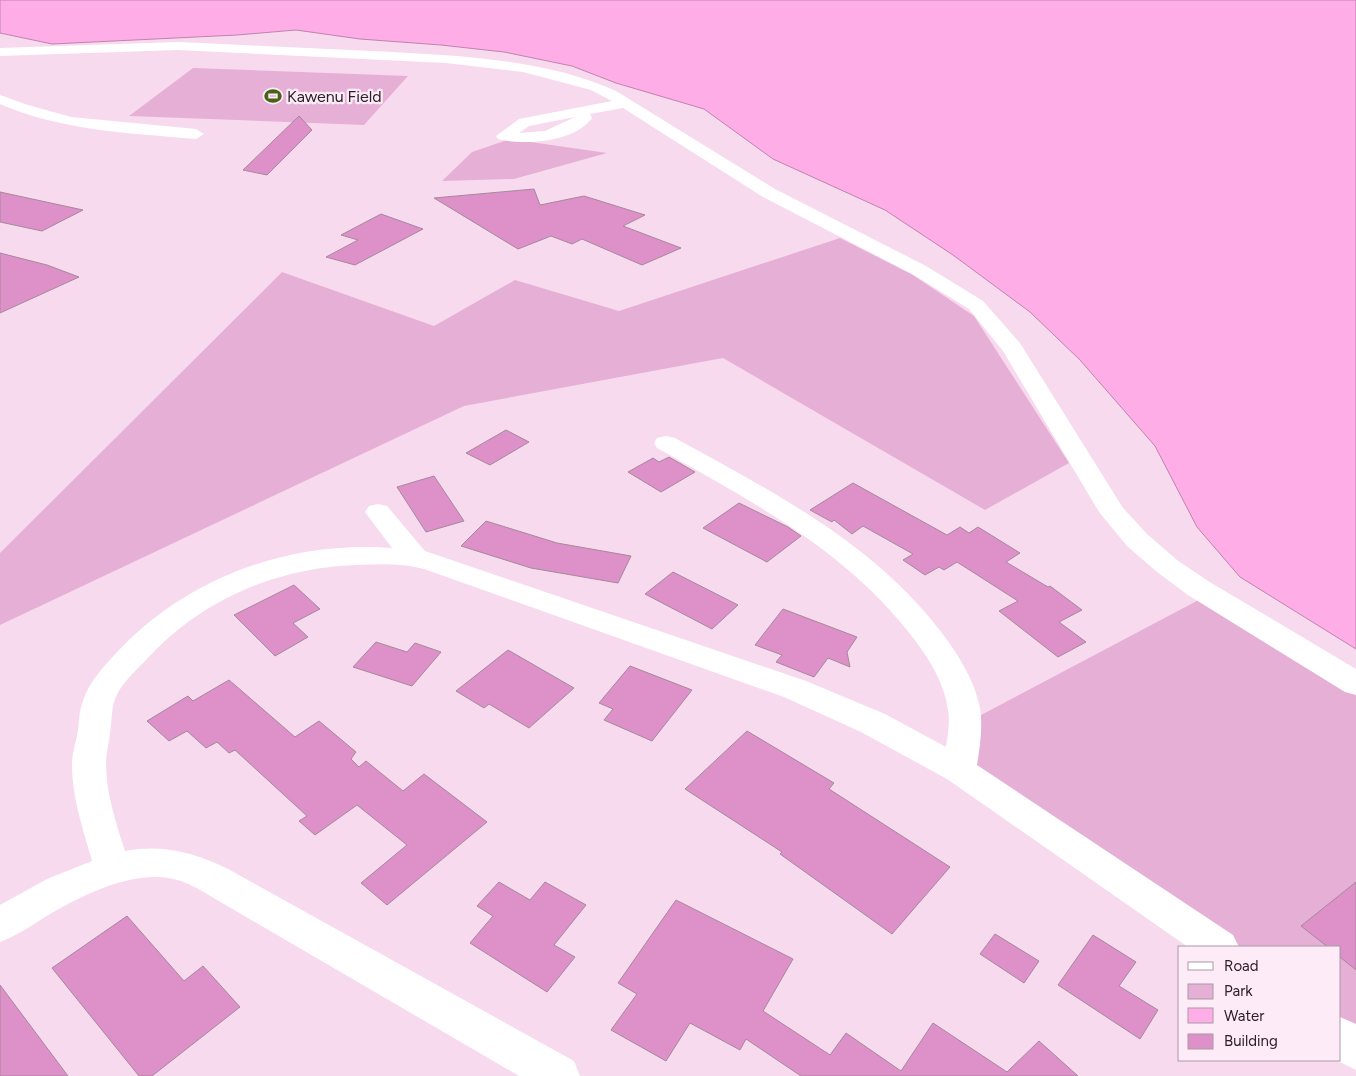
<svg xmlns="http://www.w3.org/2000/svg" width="1356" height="1076" font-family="Figtree,sans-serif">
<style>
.green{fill:#e6b0d6}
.water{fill:#feade7;stroke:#bf83ae}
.building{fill:#de90c8;stroke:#a4899b}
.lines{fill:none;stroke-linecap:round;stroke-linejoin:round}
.minor{fill:#fff;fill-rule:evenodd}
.labels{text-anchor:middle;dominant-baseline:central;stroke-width:4.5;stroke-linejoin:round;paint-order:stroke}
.far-poi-label{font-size:16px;fill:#2c2129;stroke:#fdebf7;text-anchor:start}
</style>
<rect width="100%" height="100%" fill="#f8daee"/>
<g class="green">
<path d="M193 68 408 76 364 125 129 116Z"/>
<path d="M510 139 607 153 514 179 442 181 472 152Z"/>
<path d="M840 238 913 275 974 316 1069 463 985 510 723 358 464 406 0 625V553L282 272 434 326 515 280 619 311Z"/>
<path d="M1208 595 1356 691V1047L1340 1034V947H1224L962 768 964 724Z"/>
</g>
<path class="water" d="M0 0H1356V649L1240 577 1197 527 1155 446 1080 360 1030 312 953 255 885 210 773 159 704 109 616 83 572 66 504 52 441 45 360 39 296 30 237 35 52 44 0 33Z"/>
<g class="building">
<path d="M299 116 312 130 267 175 243 170Z"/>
<path d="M534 189 540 205 584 196 645 215 623 226 681 248 642 265 582 239 572 244 551 236 518 249 434 198Z"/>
<path d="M0 192 83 210 42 231 0 222Z"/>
<path d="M381 214 423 229 355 265 326 257 358 240 341 235Z"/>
<path d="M0 253 47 265 79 277 0 313Z"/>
<path d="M506 430 529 442 490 465 466 453Z"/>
<path d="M669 457 695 472 661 492 628 472 653 458 659 462Z"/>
<path d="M434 476 464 521 426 532 397 487Z"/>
<path d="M853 483 947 535 960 527 969 533 978 527 1020 553 1006 562 1048 587 1050 586 1082 610 1059 622 1086 642 1058 657 999 611 1018 601 957 562 944 570 939 567 925 575 903 560 913 554 863 526 852 534 834 520 832 522 810 510Z"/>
<path d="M739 503 788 527 801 536 767 562 703 528Z"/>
<path d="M486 521 557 543 631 556 618 583 531 568 461 546Z"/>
<path d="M673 572 738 605 712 629 645 594Z"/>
<path d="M294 585 320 609 293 623 308 637 275 656 234 615Z"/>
<path d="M783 609 857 637 847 652 850 667 828 658 814 677 776 662 782 655 755 645Z"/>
<path d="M376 642 407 652 415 643 441 652 412 686 353 667Z"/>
<path d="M508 650 574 688 529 728 489 704 484 708 456 691Z"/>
<path d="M630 666 692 690 652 741 604 720 613 709 599 703Z"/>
<path d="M229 680 295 737 319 721 356 752 351 759 359 767 366 761 403 791 424 774 487 822 387 905 361 883 407 845 357 805 315 835 299 821 307 816 235 750 229 753 217 742 206 748 187 731 169 741 147 721 188 696 193 701Z"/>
<path d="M747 731 834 783 829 789 950 867 892 934 780 854 782 852 685 789Z"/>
<path d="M499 882 530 900 545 882 586 905 554 945 575 957 547 992 470 943 493 916 477 906Z"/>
<path d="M1356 882V970L1340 957V947H1328L1301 926Z"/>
<path d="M676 900 793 959 763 1011 830 1055 846 1033 901 1071 933 1023 1007 1072 1039 1041 1078 1076H801L746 1039 740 1050 690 1023 666 1061 611 1030 637 994 618 983Z"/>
<path d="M127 916 184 981 203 966 240 1007 152 1076H139L52 968Z"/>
<path d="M995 934 1039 961 1024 983 980 954Z"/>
<path d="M1093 935 1136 962 1119 986 1158 1010 1140 1039 1058 985Z"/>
<path d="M0 985 68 1076H0Z"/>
</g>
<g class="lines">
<g class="minor">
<path d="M178 42C242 45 307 48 371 51 449 55 545 58 616 91L775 189 926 266 983 301 1020 343 1123 508 1147 534 1177 560 1208 581 1356 669V695L1345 692 1188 595 1157 572 1127 546 1099 512 1003 351 969 309 912 274 763 197 623 108 590 114 592 118C575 142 524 146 498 139L496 136 519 119 612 101 591 90 523 72 446 63 178 50 0 56V48ZM575 117 545 131 519 133 529 126Z"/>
<path d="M0 95 28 105 71 117 196 129 204 134 196 139C129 133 62 131 0 104Z"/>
<path d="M666 436 675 438C771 491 869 540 938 628 956 651 974 678 980 708 983 727 980 746 977 765L1233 935 1239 947H1188L947 779 861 732 784 697 424 569C402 563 378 564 356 565 275 568 200 600 145 661 135 671 120 685 115 699 111 710 112 722 110 733 109 743 106 753 106 763 106 793 116 823 125 851 163 844 195 853 228 869L574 1061 580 1076H519L212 897C202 891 192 885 181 881 138 867 87 893 50 914 34 924 18 935 0 942V905L47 879 92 861C83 829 72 798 72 765 72 753 76 742 78 731 79 721 79 711 83 701 89 681 106 664 120 649 190 576 292 540 392 548L365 512 369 506 378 504 387 506 425 551 806 681 885 714 946 747C948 735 950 722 948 710 944 683 930 660 914 639 848 551 751 501 657 448L654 443 657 438Z"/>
<path d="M1340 1017 1356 1024V1070L1336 1060H1340Z"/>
</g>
</g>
<defs>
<g id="stadium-bare" transform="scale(1.35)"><path d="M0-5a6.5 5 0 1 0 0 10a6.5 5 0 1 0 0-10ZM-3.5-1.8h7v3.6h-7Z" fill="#476315" stroke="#fdebf7" stroke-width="2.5" paint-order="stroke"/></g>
</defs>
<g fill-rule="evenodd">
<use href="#stadium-bare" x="273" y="96"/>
</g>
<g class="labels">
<g class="far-poi-label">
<text x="287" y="96">Kawenu Field</text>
</g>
</g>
<rect x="1178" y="946" width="162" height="115" fill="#fdebf7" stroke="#a99aa5"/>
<rect x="1188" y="962" width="25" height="8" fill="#ffffff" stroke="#a99aa5"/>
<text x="1224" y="971" font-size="15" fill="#2c2129">Road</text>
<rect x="1188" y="984" width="25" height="15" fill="#e6b0d6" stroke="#a99aa5"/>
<text x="1224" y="996" font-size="15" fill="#2c2129">Park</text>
<rect x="1188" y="1008" width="25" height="15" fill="#feade7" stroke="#a99aa5"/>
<text x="1224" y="1021" font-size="15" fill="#2c2129">Water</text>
<rect x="1188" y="1034" width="25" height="15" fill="#de90c8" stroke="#a99aa5"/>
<text x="1224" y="1046" font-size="15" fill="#2c2129">Building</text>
</svg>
